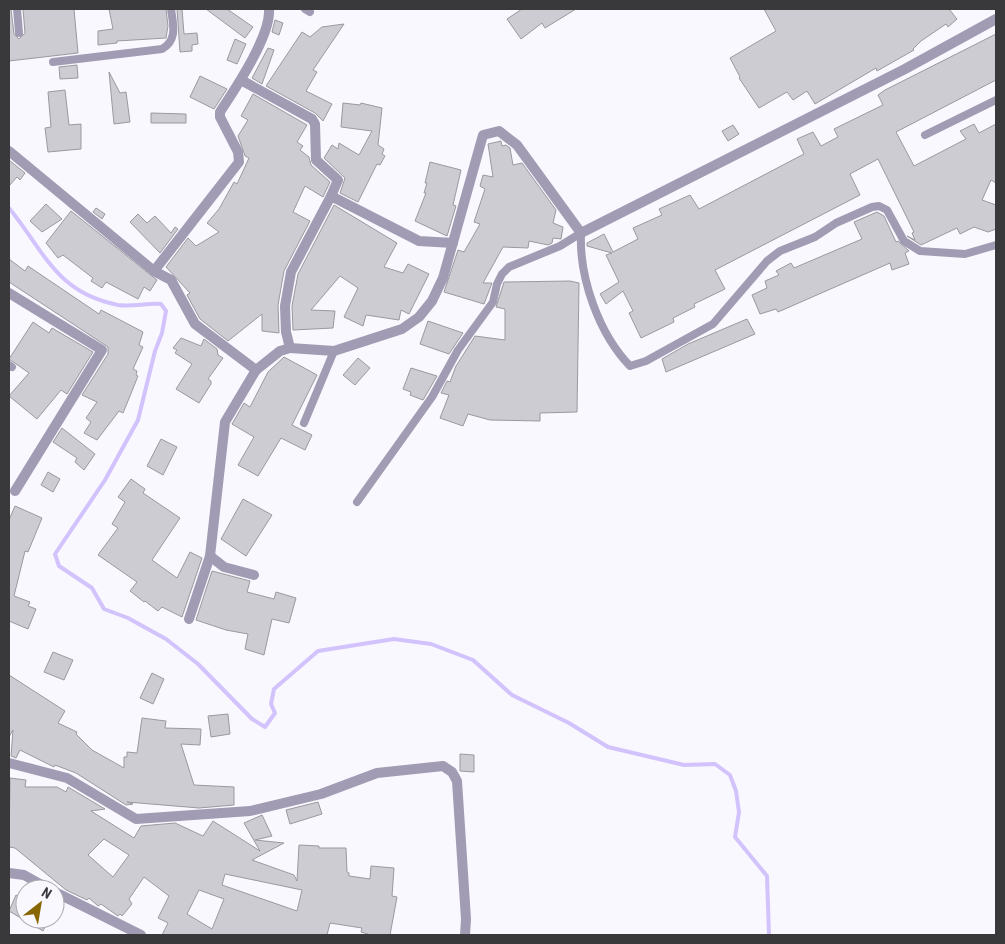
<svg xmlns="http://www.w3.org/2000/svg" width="1005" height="944" font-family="'Roboto Condensed',sans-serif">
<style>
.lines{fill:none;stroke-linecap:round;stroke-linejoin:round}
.stream{stroke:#d2c3fc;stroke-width:4}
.building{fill:#cdccd2;stroke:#9a999f;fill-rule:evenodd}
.lane{stroke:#a19bb3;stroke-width:8}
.street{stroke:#a19bb3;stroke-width:10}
</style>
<rect width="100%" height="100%" fill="#f9f8fe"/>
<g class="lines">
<path class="stream" d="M9 208C45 252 56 293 118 305 132 307 147 303 161 304L166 311 162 333 155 351 138 420 105 480 55 554 59 566 92 588 104 609 128 618 166 639 198 664 252 719 265 727 275 713 271 704 274 689 318 651 394 639 431 644 473 660 512 695 569 723 608 747 684 765 715 764 730 775 736 791 739 812 735 837 767 876 769 935"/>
</g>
<g class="building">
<path d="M9 9H11L14 34 19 39 25 33 23 9H74L78 53 9 61Z"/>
<path d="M109 9H166L168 26 166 38 117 41V43L98 45V31L113 29Z"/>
<path d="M177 9H182L184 34 197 33 198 44 192 45V51L180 52Z"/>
<path d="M206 9H227L253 27 245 38Z"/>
<path d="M522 9H576L545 28 542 23 521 39 507 19Z"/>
<path d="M764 9H949L957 19 948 27 946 24 921 41 913 49 914 50 877 71 876 68 815 104 807 91 793 100 787 92 759 108 739 78 740 77 730 58 776 31Z"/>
<path d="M275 20 283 23 279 35 272 32Z"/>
<path d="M344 24 313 70 317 72 306 91 332 104 323 121 315 113 266 86 302 32 310 37 322 27Z"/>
<path d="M996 34V80L896 132 914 166 966 139 960 131 974 124 979 133 996 124V183L991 180 982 200 996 205V229L988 232 974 227 960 234 957 228 921 245 907 236 915 240 912 233 914 232 878 159 850 174 860 195 715 270 725 289 694 304 695 307 673 318 674 322 641 338 629 313 633 311 623 291 606 304 600 294 619 282 606 255 612 253 587 246V243L604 234 613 252 638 239 633 228 662 215 659 209 690 195 699 209 804 154 797 139 813 132 821 146 838 137 834 129 883 105 878 95 885 90Z"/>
<path d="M235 39 246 44 237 64 227 60Z"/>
<path d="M268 48 274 50 262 84 252 78Z"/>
<path d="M77 65 78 78 60 79 59 67Z"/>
<path d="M109 72 120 93 126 92 130 122 114 124Z"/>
<path d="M200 76 227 89 214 109 190 97Z"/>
<path d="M65 90 69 125 81 124V149L48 152 45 128 51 127 48 92Z"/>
<path d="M253 94 307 125 297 142 303 146 300 150 309 157 311 165 330 182 323 197 305 186 293 212 310 221 284 271 278 305 279 333 262 331V314L228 341 200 319 187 295 190 293 166 267 188 238 196 246 219 232 207 223 219 209 234 182 237 184 249 158 245 156 238 136 248 120 241 116Z"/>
<path d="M343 103 360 105 361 103 382 108 378 145 384 149 382 154 385 156 380 165 377 164 358 202 340 193 345 178 324 158 332 145 338 149 339 143 359 155 372 131 341 127Z"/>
<path d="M151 113 186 114V123H151Z"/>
<path d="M733 125 739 134 728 141 722 131Z"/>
<path d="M501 141 502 146 506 145 510 148 513 165 522 163 556 210 553 223 563 227 561 239 553 238 552 243 548 245 529 241 528 248 503 247 483 283H492L484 304 444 292 458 250 464 252 480 224 474 222 485 189 480 186 483 175 493 177 488 144Z"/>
<path d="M9 160 25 173 20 180 17 177 9 186Z"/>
<path d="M430 162 461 170 453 205 456 206 447 236 415 221 426 193H424L427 183H425Z"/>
<path d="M46 204 62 219 42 232 30 221Z"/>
<path d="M334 205 397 243 384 267 403 273 408 264 429 274 409 314 401 310 399 320 366 315 363 326 344 317 358 288 340 276 311 310 335 311 333 328 293 330 292 306 298 274Z"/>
<path d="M96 208 105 214 102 219 93 212Z"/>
<path d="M71 211 157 280 150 291 144 287 138 299 106 282 102 288 91 281 93 278 63 255 58 258 46 243Z"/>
<path d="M877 212 884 216 896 242 898 241 909 251 905 253 909 264 892 270 890 263 778 312 776 309 760 314 752 295 767 288 765 281 779 275 776 271 791 263 794 268 862 239 854 222Z"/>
<path d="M138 214 147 223 155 216 171 233 175 227 178 229 160 253 130 222Z"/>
<path d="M9 259 25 271 28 266 99 314 101 310 143 332 139 345 143 347 133 369 137 371 136 375 138 376 130 396 123 413 119 411 97 440 84 433 91 422 86 418 97 402 82 395 108 354V347L9 282Z"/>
<path d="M570 281 579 283 577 412 540 413V421L490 420 468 414 463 426 440 418 449 395 441 393 447 381 450 382 456 366 475 336 505 340V309L496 307 504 282Z"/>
<path d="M747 319 755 334 666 372 662 359 688 344Z"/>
<path d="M428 321 463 333 449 354 420 344Z"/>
<path d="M33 322 49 333 52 328 93 352 67 394 61 390 37 419 9 396 29 373 9 359Z"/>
<path d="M181 338 201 346 204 339 217 349 218 355 223 358 208 379 211 381V384L199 403 176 389 192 364 175 353 177 350 173 348Z"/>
<path d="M284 357 317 375 292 425 312 435 305 450 281 438 258 476 238 465 254 437 232 424 244 403 250 407 268 372Z"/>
<path d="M358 358 370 368 355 385 343 375Z"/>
<path d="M411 368 437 376 423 400 410 395 411 392 403 389Z"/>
<path d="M62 428 95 454 84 470 75 462 77 458 53 442Z"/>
<path d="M161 439 177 447 163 475 147 466Z"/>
<path d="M48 472 60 479 53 492 41 485Z"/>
<path d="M131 479 145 489 143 493 180 518 152 560 177 578 190 552 202 558 182 617 162 607 158 611 145 601 144 602 130 591 137 582 98 555 118 528 112 524 125 502 118 497Z"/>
<path d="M243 499 272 515 246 556 221 539Z"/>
<path d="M15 506 42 518 28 552 25 551 14 596 30 602 28 606 36 609 28 629 9 621V520Z"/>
<path d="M212 571 250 581 247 592 274 599 276 592 296 598 289 623 272 619 264 655 245 649 248 634 226 630 196 620Z"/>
<path d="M53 652 73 660 64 680 44 672Z"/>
<path d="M152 673 164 679 153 704 140 698Z"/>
<path d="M9 675 65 711 58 723 77 732 76 734 92 750 124 768V757H127V752L137 753 142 718 166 721 165 728 201 729 200 745 181 744 194 785 234 787V805L199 808 127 802 133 804 126 805 76 773 55 765 54 767 20 750 16 758 11 756 13 730 9 737Z"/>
<path d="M228 714 230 734 211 737 208 716Z"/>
<path d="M460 754 474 755V772L460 771Z"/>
<path d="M10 778 26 780 25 787H57L66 792 68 787 105 809 91 811 134 838 141 826 175 823 203 836 213 821 260 851 244 823 262 815 272 836 255 840 284 843 252 860 294 875 297 881 299 845 319 846V848H346L347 872 349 873V876L370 879 371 866 394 868 392 896 397 897 390 935H371L361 932 362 928 330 923 327 935H162L168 923 158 918 169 896 144 877 129 899 132 904 122 916 120 914 118 916 101 904 98 906 89 898 87 900 66 890 15 848 9 847ZM104 839 129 855 113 877 88 855ZM225 874 302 890 297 911 222 885ZM199 890 224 899 212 929 187 914Z"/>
<path d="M318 802 322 814 290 824 286 810Z"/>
<path d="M16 895 25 900V919H49L43 931 9 911Z"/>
</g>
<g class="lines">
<g class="lane">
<path d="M17 9 19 33"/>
<path d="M305 9 310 12"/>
<path d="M53 62 162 49C178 40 173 24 171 9"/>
<path d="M925 135 996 100"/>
<path d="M581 233C579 278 599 334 630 366L646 361 713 324 767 261 780 251 815 237 836 223 872 207 879 206 887 210 904 241 920 251 965 254 996 245"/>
<path d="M9 365 12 367"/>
<path d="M304 423 334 351"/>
<path d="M357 502 432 397 458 350 493 302 497 284 502 274 509 267 560 246 581 233"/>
</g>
<g class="street">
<path d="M241 80 312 119 315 124 316 160 338 180 331 196 419 241 453 243"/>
<path d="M9 151 154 271 171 280 195 324 256 370 280 351 290 348"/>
<path d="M331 196 291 272 285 306 286 332 290 348 334 351 402 329 419 317 432 301 443 278 483 135 499 131 517 145 581 233 905 69 996 19"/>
<path d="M154 271 239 162 238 152 220 117V112C235 89 271 36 269 9"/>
<path d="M9 293 102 350 15 491"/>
<path d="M210 556 224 567 254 575"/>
<path d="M189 619 210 556 225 422 256 370"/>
<path d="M9 763 67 778 136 819 250 811 321 794 377 773 443 766 452 772 457 781 466 919 465 935"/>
<path d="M9 873 24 875 49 889"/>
<path d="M55 892 141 935"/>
</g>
</g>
<rect width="1005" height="944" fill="none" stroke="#39383b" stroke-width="20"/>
<g transform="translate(40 904) rotate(31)"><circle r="24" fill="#f9f8fe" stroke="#acabb0"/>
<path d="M0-4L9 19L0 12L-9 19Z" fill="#876702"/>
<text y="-8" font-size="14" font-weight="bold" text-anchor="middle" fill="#39383b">N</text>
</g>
</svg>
